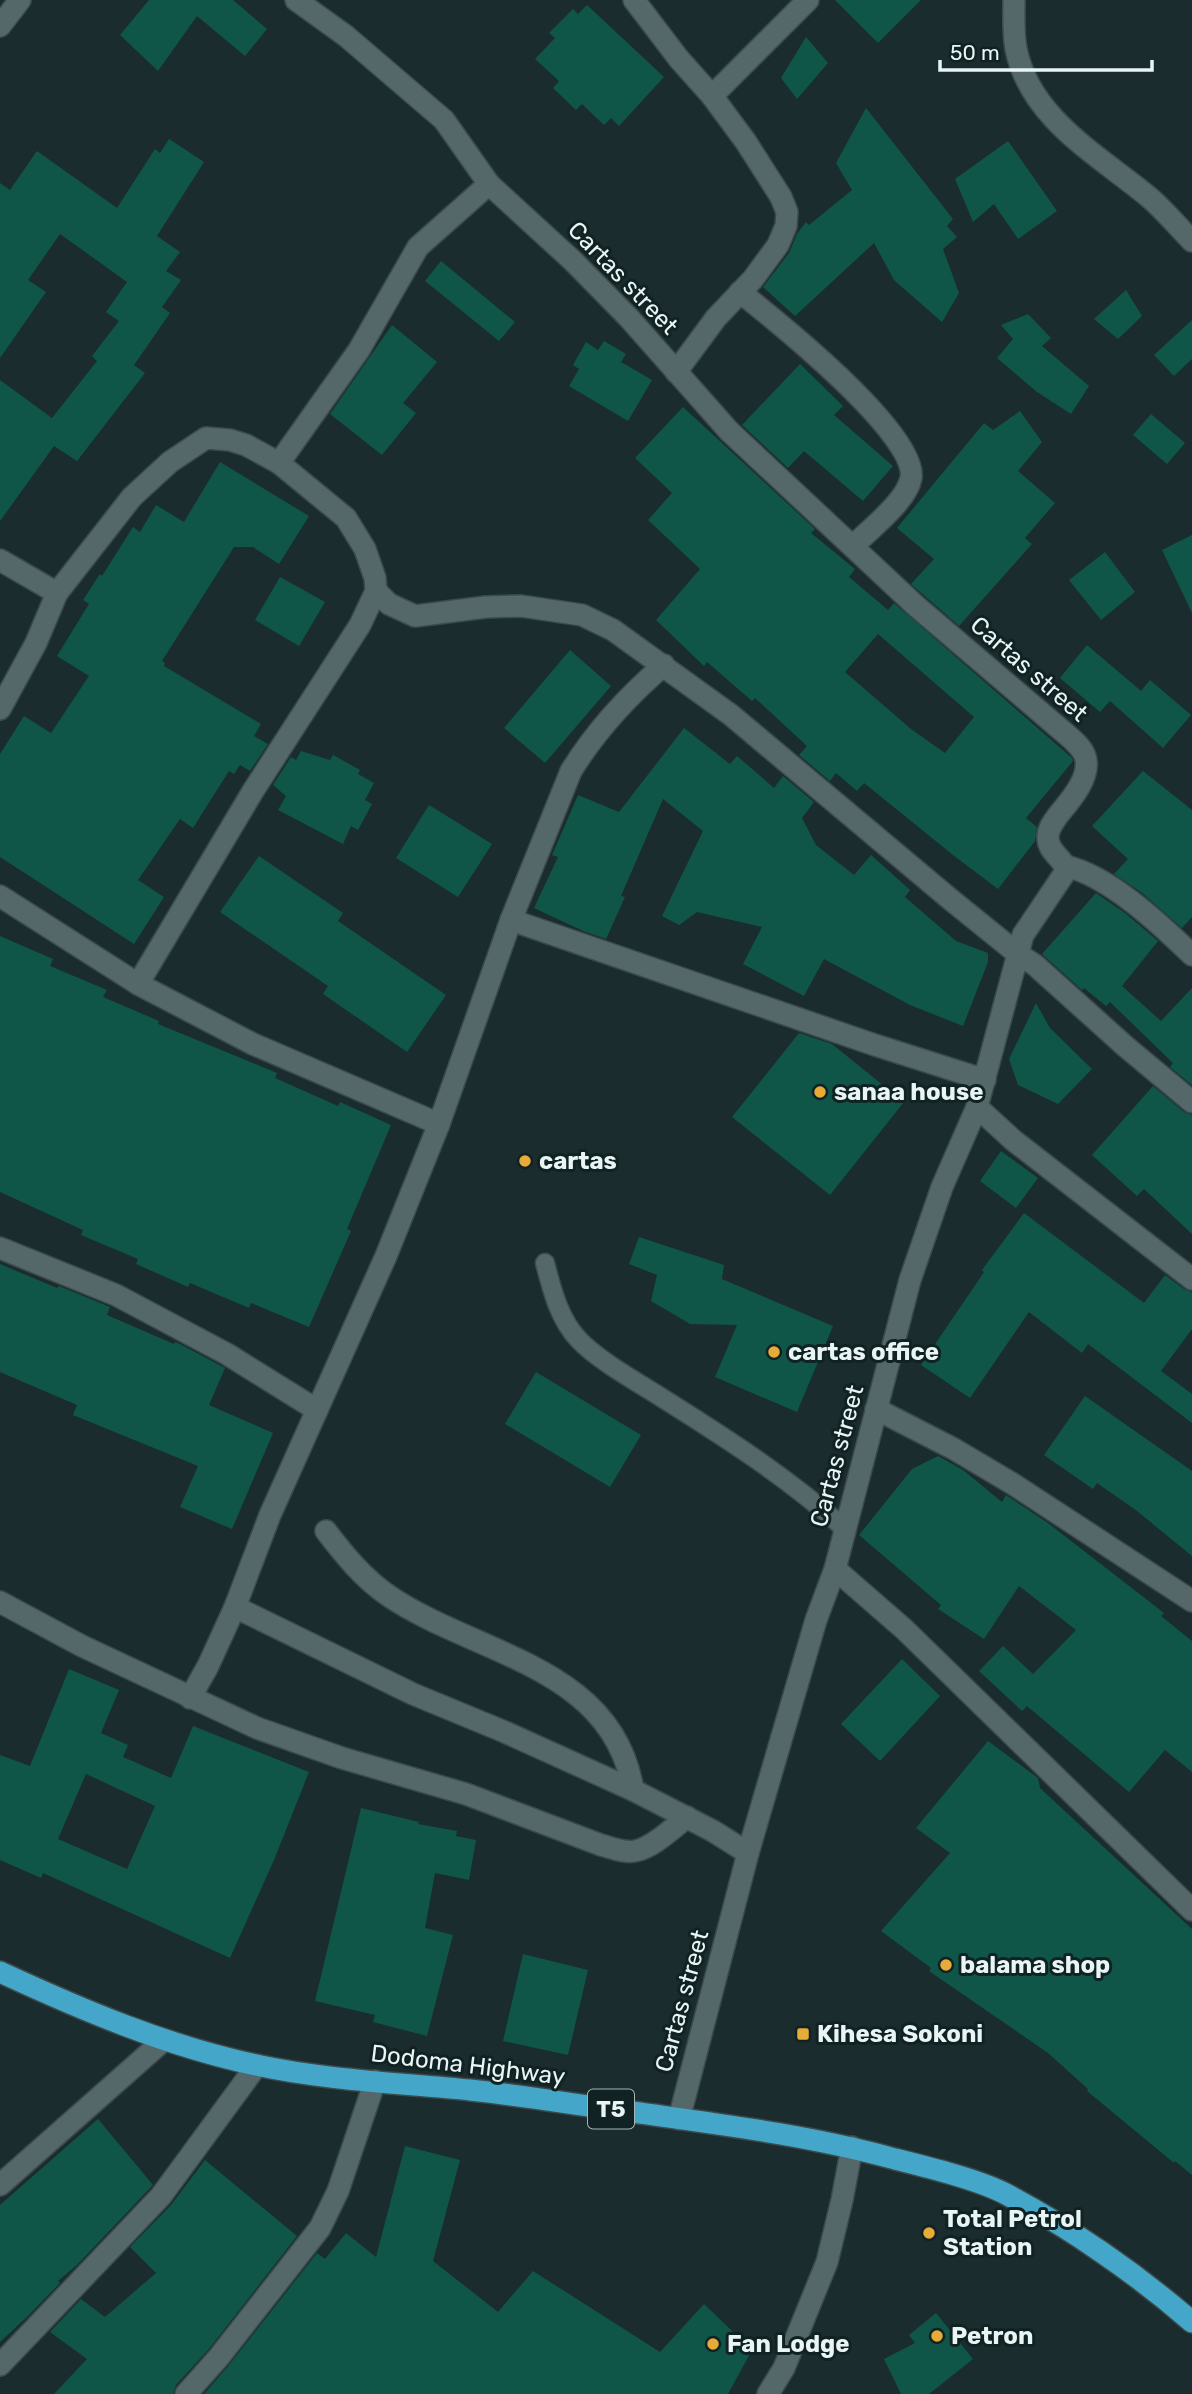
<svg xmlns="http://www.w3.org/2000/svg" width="1192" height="2394" font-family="Rubik,sans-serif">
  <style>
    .building { fill: #0f5649; fill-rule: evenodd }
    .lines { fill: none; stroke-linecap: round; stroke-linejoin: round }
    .lane-casing { stroke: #3b4a4b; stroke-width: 21 }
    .street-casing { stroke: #3b4a4b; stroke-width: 24 }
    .highway-casing { stroke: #3b4a4b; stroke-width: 24 }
    .lane { stroke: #556869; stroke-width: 18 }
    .street { stroke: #556869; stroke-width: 21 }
    .highway { stroke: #44a7ca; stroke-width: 21 }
    .poi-dot { fill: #e7ac37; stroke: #102223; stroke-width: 2.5 }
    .labels { text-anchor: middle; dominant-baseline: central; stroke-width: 6; stroke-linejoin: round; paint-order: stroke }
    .shield { fill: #102223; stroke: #a8b5b6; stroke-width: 2 }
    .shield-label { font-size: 23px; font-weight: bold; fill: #e9f4f5 }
    .street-label { font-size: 24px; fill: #e9f4f5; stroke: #102223 }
    .poi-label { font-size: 24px; font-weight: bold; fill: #e9f4f5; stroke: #102223; text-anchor: start }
  </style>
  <rect width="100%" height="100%" fill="#1a2c2d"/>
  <g class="building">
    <path d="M149 0H233L267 29 245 56 197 16 158 71 120 35Z"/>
    <path d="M835 0H921L878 43Z"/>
    <path d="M587 5 664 77 619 126 611 118 604 125 582 104 576 110 553 88 559 81 535 59 555 38 549 33 573 9 578 14Z"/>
    <path d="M806 37 828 63 797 99 781 78Z"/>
    <path d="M866 108 953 219 947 226 957 237 943 249 959 293 942 322 894 280 874 243 795 316 763 287 789 253 797 234 806 222 809 225 852 190 836 163Z"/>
    <path d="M169 139 204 162 157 236 180 252 166 271 181 280 162 307 170 313 134 365 145 373 77 461 54 446 0 521V380L52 418 97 361 92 356 119 321 106 312 127 282 60 234 28 280 46 292 0 358V183L10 190 37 151 117 208 155 149 160 153Z"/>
    <path d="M1008 141 1057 211 1018 239 994 204 973 222 955 179Z"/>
    <path d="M441 261 515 322 499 341 425 281Z"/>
    <path d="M1126 290 1142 316 1118 339 1094 319Z"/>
    <path d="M1028 314 1051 338 1042 346 1089 386 1071 414 1037 392 997 358 1013 339 1001 325Z"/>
    <path d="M1192 320V359L1174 376 1154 355Z"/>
    <path d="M392 325 437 362 403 403 416 413 382 455 330 414Z"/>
    <path d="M604 341 626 354 621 362 652 380 628 421 569 386 579 369 573 365 586 342 598 350Z"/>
    <path d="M800 364 843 406 834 415 893 466 863 501 804 451 788 468 742 425Z"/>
    <path d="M683 407 815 529 811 533 855 569 849 577 888 610 894 603 1072 758 1073 761 1026 818 1037 827 1035 841 998 889 953 855 864 783 857 791 836 773 830 781 799 755 807 746 755 698 752 701 707 662 704 666 656 620 700 569 648 520 672 493 635 458ZM878 634 974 717 945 753 911 729 845 672Z"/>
    <path d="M1020 411 1042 442 1018 471 1055 503 1025 538 1032 544 959 626 911 584 934 559 897 528 984 423 993 430Z"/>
    <path d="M1151 414 1185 443 1167 464 1133 435Z"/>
    <path d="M220 462 309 516 279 564 253 547H234L162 661 165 663 164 666 261 724 254 736 268 744 250 771 240 765 234 774 229 771 193 828 180 819 138 880 164 897 134 944 0 857V754L24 716 51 733 89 676 57 656 89 604 83 600 100 574 102 576 133 527 140 532 156 505 184 522Z"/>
    <path d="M1192 535V613L1162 550Z"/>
    <path d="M1105 552 1135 592 1101 620 1069 580Z"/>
    <path d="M280 577 325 602 299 646 255 620Z"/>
    <path d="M1087 645 1141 691 1150 680 1191 715 1163 748 1110 701 1100 712 1060 678Z"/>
    <path d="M570 650 611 686 545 763 504 728Z"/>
    <path d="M684 728 730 764 737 756 774 788 783 776 814 802 802 818 816 845 854 875 871 855 910 890 905 897 956 941 988 953V962L963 1026 910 1005 824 959 804 996 743 964 762 927 697 912 679 925 662 916 703 831 663 799 621 896 625 897 606 939 583 931 534 908 558 857 552 855 578 795 619 812Z"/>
    <path d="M301 751 330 760 333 755 360 770 358 774 374 783 365 800 372 804 358 830 351 826 343 844 278 810 286 796 273 785 291 757 296 760Z"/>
    <path d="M1143 771 1192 810V917L1182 928 1141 892 1114 874 1128 859 1092 826Z"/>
    <path d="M429 805 492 844 458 897 396 858Z"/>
    <path d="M259 856 343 913 338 921 446 995 407 1052 323 994 328 986 220 912Z"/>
    <path d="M1096 893 1125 913 1158 941 1122 986 1161 1021 1192 988V1085L1170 1067 1173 1063 1110 1002 1106 1006 1084 988 1082 990 1042 954Z"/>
    <path d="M0 936 53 959 50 966 107 990 103 997 159 1021 158 1024 277 1073 275 1078 338 1106 340 1102 391 1125 347 1229 351 1231 309 1327 251 1303 249 1308 190 1283 188 1287 136 1264 138 1259 81 1235 83 1230 0 1192Z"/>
    <path d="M1036 1003 1050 1028 1092 1069 1058 1104 1018 1085 1009 1059Z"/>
    <path d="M799 1033 832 1044 904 1102 830 1195 732 1117Z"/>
    <path d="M1153 1086 1184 1112 1192 1115V1234L1144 1189 1137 1196 1092 1155Z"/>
    <path d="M1001 1151 1038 1178 1016 1208 980 1181Z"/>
    <path d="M1024 1213 1144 1303 1165 1275 1184 1289 1192 1292V1329L1161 1371 1192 1394V1423L1088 1344 1082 1353 1029 1312 970 1398 921 1365 984 1272 982 1270Z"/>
    <path d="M639 1237 724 1265 722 1279 833 1326 797 1412 715 1377 737 1325 690 1324 651 1301 657 1275 629 1264Z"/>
    <path d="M0 1264 57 1288 59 1286 110 1307 107 1315 174 1344 175 1342 180 1344 225 1368 209 1405 273 1433 232 1529 180 1507 198 1466 73 1415 77 1405 0 1372Z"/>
    <path d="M536 1372 641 1435 610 1487 505 1424Z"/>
    <path d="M1085 1396 1192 1471V1556L1137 1511 1097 1483 1093 1489 1044 1455Z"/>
    <path d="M938 1456 963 1470 1002 1502 1006 1495 1048 1523 1164 1613 1161 1616 1192 1641V1772L1165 1750 1129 1792 1027 1706 1022 1711 979 1671 1003 1646 1033 1674 1076 1630 1019 1586 984 1639 938 1609 941 1605 859 1535 912 1469Z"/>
    <path d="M902 1659 940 1696 880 1761 841 1724Z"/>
    <path d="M69 1669 119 1690 101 1733 128 1745 123 1757 171 1778 193 1726 309 1772 274 1860 230 1958 43 1873 41 1878 0 1860V1755L30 1766ZM86 1774 155 1806 127 1869 58 1839Z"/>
    <path d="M988 1741 1038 1778 1040 1788 1192 1929V2175L1175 2161 1174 2163 1087 2091 1088 2089 1048 2053 929 1971 931 1968 881 1931 950 1853 916 1828Z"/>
    <path d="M361 1808 419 1822 418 1824 457 1831 456 1836 476 1840 469 1880 435 1873 425 1928 453 1935 427 2036 373 2022 375 2015 315 2001Z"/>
    <path d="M523 1954 588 1970 568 2055 503 2041Z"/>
    <path d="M98 2119 153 2185 77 2265 58 2281 60 2283 28 2316 0 2342V2205Z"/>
    <path d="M405 2146 460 2160 433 2261 498 2312 533 2271 660 2352 704 2304 752 2350 728 2394H204L229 2365 317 2253 325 2259 346 2233 376 2257Z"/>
    <path d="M205 2160 297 2236 209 2349 176 2385 173 2394H54L87 2359 50 2332 81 2299 105 2317 156 2273 130 2247 171 2205Z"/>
    <path d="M936 2313 973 2359 929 2394H901L884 2359 915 2343 909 2335Z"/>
  </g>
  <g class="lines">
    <defs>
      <path id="lane" d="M545 1263C552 1290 559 1319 579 1340 600 1362 641 1384 667 1401 729 1440 791 1480 845 1529"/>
      <g id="street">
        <path d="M296 0 346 36 444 120 489 184 573 261 629 318 729 431 916 606 1059 728C1068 736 1081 745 1085 756 1092 776 1070 801 1059 814 1054 821 1047 829 1048 839 1049 851 1059 856 1065 866L1064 874 1023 935 977 1107 942 1187 910 1280 835 1569 816 1620 748 1853 679 2119"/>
        <path d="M634 0 679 59 712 96 746 142 781 197 787 212 786 226 778 245 753 279 716 318 676 372"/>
        <path d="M1014 0C1014 16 1013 33 1016 49 1030 119 1100 156 1150 198 1165 211 1178 227 1192 241"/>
        <path d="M0 26 20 0"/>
        <path d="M712 96 808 0"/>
        <path d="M740 292C774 319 919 435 911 478 907 501 869 530 853 546"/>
        <path d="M279 463 359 350 418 247 489 184"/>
        <path d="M0 560 57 593"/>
        <path d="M376 591 389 604 415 616 486 607 521 606 582 615 613 630 731 715 950 899 1018 954 1035 965 1125 1046 1192 1102"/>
        <path d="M0 709 36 643 57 593 132 497 170 462 206 438 230 440 246 445 279 463 346 518 365 549 375 578 376 591 360 625 253 791 138 984"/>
        <path d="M1065 866C1108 875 1160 924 1192 955"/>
        <path d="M0 896 138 984 253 1044 439 1124"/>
        <path d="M511 920 875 1045 985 1080"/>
        <path d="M977 1107 1013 1140 1192 1279"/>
        <path d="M0 1248 116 1295 227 1354 317 1410"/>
        <path d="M876 1409 954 1449 1013 1484 1192 1601"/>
        <path d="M326 1531C345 1556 364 1579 389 1596 476 1655 613 1666 633 1790"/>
        <path d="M835 1569 904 1629 1192 1910"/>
        <path d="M0 1602 82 1646 257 1728 342 1758 466 1794 601 1845C612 1848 624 1853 635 1851 652 1848 673 1828 687 1817"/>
        <path d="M235 1607 413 1694 505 1732 633 1790 713 1831 748 1853"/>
        <path d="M190 1698 208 1666 235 1607 270 1515 386 1256 439 1124 511 920 571 771C595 732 629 695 664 665"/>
        <path d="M0 2185 164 2040"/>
        <path d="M0 2365 161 2196 257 2065"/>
        <path d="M186 2394 219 2357 320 2228 338 2191 375 2081"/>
        <path d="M768 2394 784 2368 827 2262 842 2200 852 2147"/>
      </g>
      <path id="highway" d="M0 1972C82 2010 167 2046 256 2065 325 2080 399 2083 470 2090 527 2096 583 2106 640 2113 725 2125 812 2136 895 2159 927 2167 976 2179 1004 2193 1069 2227 1137 2274 1192 2322"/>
    </defs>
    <use href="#lane" class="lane-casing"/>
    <use href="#street" class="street-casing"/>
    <use href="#highway" class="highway-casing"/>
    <use href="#lane" class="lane"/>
    <use href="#street" class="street"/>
    <use href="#highway" class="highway"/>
  </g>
  <g class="poi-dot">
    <circle cx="820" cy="1092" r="7"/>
    <circle cx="525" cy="1161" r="7"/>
    <circle cx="774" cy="1352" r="7"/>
    <circle cx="946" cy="1965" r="7"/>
    <rect x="796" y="2027" width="14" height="14" rx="3.5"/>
    <circle cx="929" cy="2233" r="7"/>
    <circle cx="937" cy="2336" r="7"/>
    <circle cx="713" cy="2344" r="7"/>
  </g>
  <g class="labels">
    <rect class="shield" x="588" y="2089.5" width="46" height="39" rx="5"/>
    <g class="shield-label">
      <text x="611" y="2109">T5</text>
    </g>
    <g class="street-label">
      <text transform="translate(623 278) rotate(46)">Cartas street</text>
      <text transform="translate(1029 669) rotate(41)">Cartas street</text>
      <text transform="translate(837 1456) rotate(-75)">Cartas street</text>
      <text transform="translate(682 2001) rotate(-75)">Cartas street</text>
      <text transform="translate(468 2065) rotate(7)">Dodoma Highway</text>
    </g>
    <g class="poi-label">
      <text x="834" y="1092">sanaa house</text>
      <text x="539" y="1161">cartas</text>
      <text x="788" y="1352">cartas office</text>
      <text x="960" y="1965">balama shop</text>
      <text x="817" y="2034">Kihesa Sokoni</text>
      <text x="943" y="2219">Total Petrol<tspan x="943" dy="28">Station</tspan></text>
      <text x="951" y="2336">Petron</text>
      <text x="727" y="2344">Fan Lodge</text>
    </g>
  </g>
  <path d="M940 60v10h212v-10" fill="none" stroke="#e9f4f5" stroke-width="3.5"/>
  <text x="950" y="60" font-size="21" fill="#e9f4f5" stroke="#102223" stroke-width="5" paint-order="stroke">50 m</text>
</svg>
